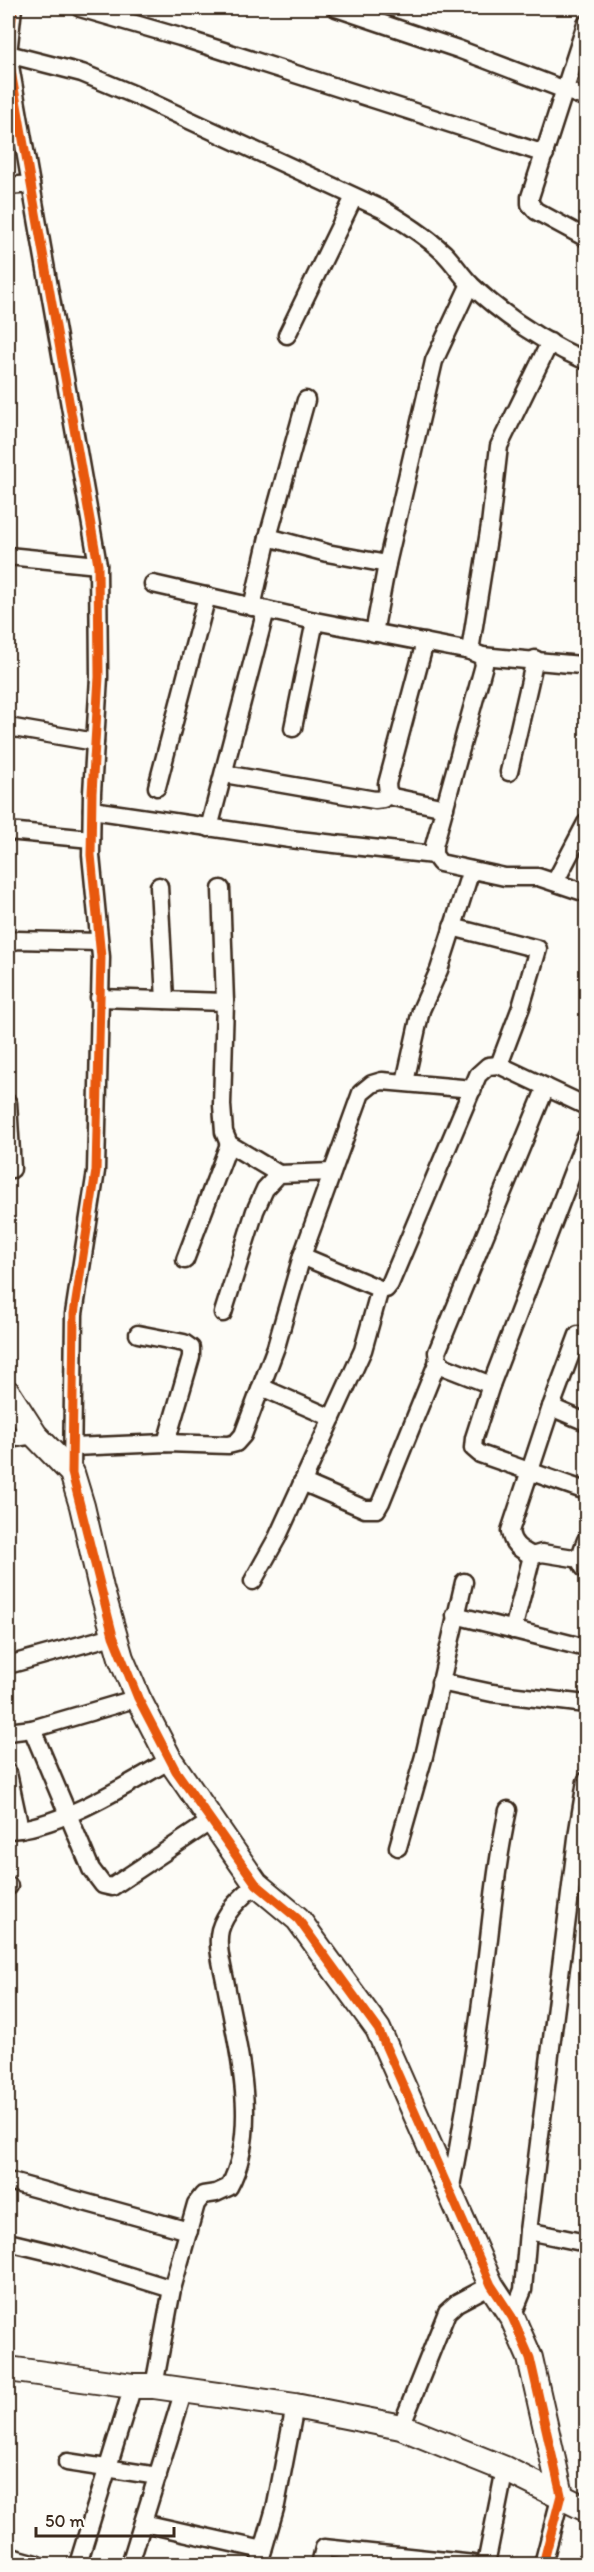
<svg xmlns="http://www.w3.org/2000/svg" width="594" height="2572" font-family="Itim,sans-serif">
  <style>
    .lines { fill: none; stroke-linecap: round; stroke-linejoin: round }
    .street-casing { stroke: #3b2a1e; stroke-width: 21 }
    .secondary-casing { stroke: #3b2a1e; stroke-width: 28 }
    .street { stroke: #fdfcf7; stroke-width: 16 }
    .secondary { stroke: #fdfcf7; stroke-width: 24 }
    .cycleway-casing { stroke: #fdfcf7; stroke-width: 13 }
    .cycleway { stroke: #e8590c; stroke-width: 9 }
  </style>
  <rect width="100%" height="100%" fill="#fdfcf7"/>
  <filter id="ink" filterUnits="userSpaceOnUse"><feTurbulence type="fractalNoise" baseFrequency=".0167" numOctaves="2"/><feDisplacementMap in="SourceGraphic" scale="12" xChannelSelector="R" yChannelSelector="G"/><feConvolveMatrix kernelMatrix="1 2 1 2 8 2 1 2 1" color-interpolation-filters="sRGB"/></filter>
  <g filter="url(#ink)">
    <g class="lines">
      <defs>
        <g id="street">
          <path d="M13 8 8 54 98 565 99 677 92 793 91 855 101 957 96 1171 74 1314 72 1473"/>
          <path d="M80 8 180 37 545 154"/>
          <path d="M336 8 458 49 586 98"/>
          <path d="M586 24 530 197V204L536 211 586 238"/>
          <path d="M8 54 82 73 135 95 384 210C405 223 426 236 444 253 454 263 461 275 471 285 504 316 545 343 586 361"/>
          <path d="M8 186 31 184"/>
          <path d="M287 335 354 197"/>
          <path d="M268 537 327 553 387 564"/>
          <path d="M8 556 98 565"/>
          <path d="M153 584 315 621 470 651 482 656 484 665 434 846V855L440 863 505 877H538L586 893"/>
          <path d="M252 607 268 537 306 400"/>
          <path d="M374 633 387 564 434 361 470 284"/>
          <path d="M425 642 387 784 388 792 393 797 445 808"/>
          <path d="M470 651 490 525 499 446 550 342"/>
          <path d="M482 656 581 665 586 663"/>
          <path d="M8 727 95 742"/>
          <path d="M293 728 315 621"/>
          <path d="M509 772 535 659"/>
          <path d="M224 774 375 800 383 799 388 792"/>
          <path d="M157 787 207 596"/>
          <path d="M92 810 290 839 434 855"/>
          <path d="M209 828 266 610"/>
          <path d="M8 831 91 839"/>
          <path d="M555 882 586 823"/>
          <path d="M159 886 165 1000"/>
          <path d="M221 889 225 1002 222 1105 224 1132 229 1144 279 1174"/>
          <path d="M452 927 538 949 521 1007 499 1065"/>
          <path d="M8 943 17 940 99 942"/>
          <path d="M99 998 225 1002"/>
          <path d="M405 1082 421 1010 439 970 471 870"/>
          <path d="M8 1103 12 1169"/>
          <path d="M586 1137 491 1385 474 1438 473 1448 480 1454 586 1491"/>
          <path d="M302 1256 380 1289H386L390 1284 478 1075 488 1066 499 1065 586 1106"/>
          <path d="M185 1260 229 1144"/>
          <path d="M223 1313 255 1211 265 1189 279 1174 332 1172"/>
          <path d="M138 1334 184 1343 191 1348V1357L166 1443"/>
          <path d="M491 1385 445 1367 438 1361 437 1352 546 1087"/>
          <path d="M261 1387 332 1418"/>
          <path d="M551 1407 586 1422"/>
          <path d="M8 1439 35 1435"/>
          <path d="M73 1447 166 1443 228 1445 236 1443 243 1435 276 1347 302 1256 361 1093 372 1084 382 1081 473 1089"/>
          <path d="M302 1482 365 1509H377L381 1502 438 1361"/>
          <path d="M586 1540C582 1551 576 1561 586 1570"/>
          <path d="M532 1556C520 1549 512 1545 510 1531L551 1407 578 1335"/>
          <path d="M253 1581 277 1538 363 1350 380 1289"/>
          <path d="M455 1615 586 1648"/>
          <path d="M513 1630 532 1556 542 1553 580 1559"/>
          <path d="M8 1665 113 1636"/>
          <path d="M440 1682 492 1693 586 1704"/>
          <path d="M32 1729 91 1869 103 1885 112 1887 211 1821"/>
          <path d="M8 1732 32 1729 138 1698"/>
          <path d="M8 1773 20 1829"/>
          <path d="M8 1830C58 1829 126 1785 170 1760"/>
          <path d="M398 1847 424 1756 464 1582"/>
          <path d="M8 1886H9"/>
          <path d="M8 2181 189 2231"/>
          <path d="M450 2192C463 2124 474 2056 483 1988 491 1928 495 1868 508 1810"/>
          <path d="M528 2231 586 2243"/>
          <path d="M8 2242 58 2254 172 2289"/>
          <path d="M512 2317 523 2290 528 2231 578 1830 586 1781"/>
          <path d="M154 2386 172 2289 196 2204 203 2195 216 2193 229 2187C261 2129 237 2046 226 1985 223 1969 216 1946 220 1930 226 1910 241 1898 256 1884"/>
          <path d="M401 2427 447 2312 457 2303 491 2285"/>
          <path d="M67 2462 158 2476"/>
          <path d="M143 2523 263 2550"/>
          <path d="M8 2556 37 2564"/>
          <path d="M78 2564 133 2386"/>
          <path d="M130 2564 184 2390"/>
          <path d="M259 2564 276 2505 295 2406"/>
          <path d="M320 2564 324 2548 474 2564"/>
          <path d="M486 2564 505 2469"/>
          <path d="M543 2564 561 2495"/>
        </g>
        <g id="secondary">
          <path d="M8 1393 35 1435 72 1473 82 1506 101 1588 121 1658 138 1698 170 1760 256 1884 298 1919 378 2029 491 2285 512 2317 530 2358 561 2495"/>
          <path d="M8 2369 133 2386H154L295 2406 401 2427 505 2469 586 2509"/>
        </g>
      </defs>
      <use href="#street" class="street-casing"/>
      <use href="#secondary" class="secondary-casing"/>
      <use href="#street" class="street"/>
      <use href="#secondary" class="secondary"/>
      <defs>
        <path id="cycleway" d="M13 8 8 54 98 565 99 677 92 793 91 855 101 957 96 1171 74 1314 72 1473 113 1636 138 1698 176 1771 256 1884 298 1919 378 2029 491 2285 512 2317 530 2358 561 2495 543 2564"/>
      </defs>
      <use href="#cycleway" class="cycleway-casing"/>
      <use href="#cycleway" class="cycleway"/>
    </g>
  </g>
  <rect width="594" height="2572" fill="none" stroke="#fdfcf7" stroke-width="30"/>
  <rect x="15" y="15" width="564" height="2542" fill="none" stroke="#3b2a1e" stroke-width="2" filter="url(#ink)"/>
  <path d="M36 2527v9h138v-9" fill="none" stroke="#3b2a1e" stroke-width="3"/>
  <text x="45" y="2527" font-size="18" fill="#3b2a1e" stroke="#fdfcf7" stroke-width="4.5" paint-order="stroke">50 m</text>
</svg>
